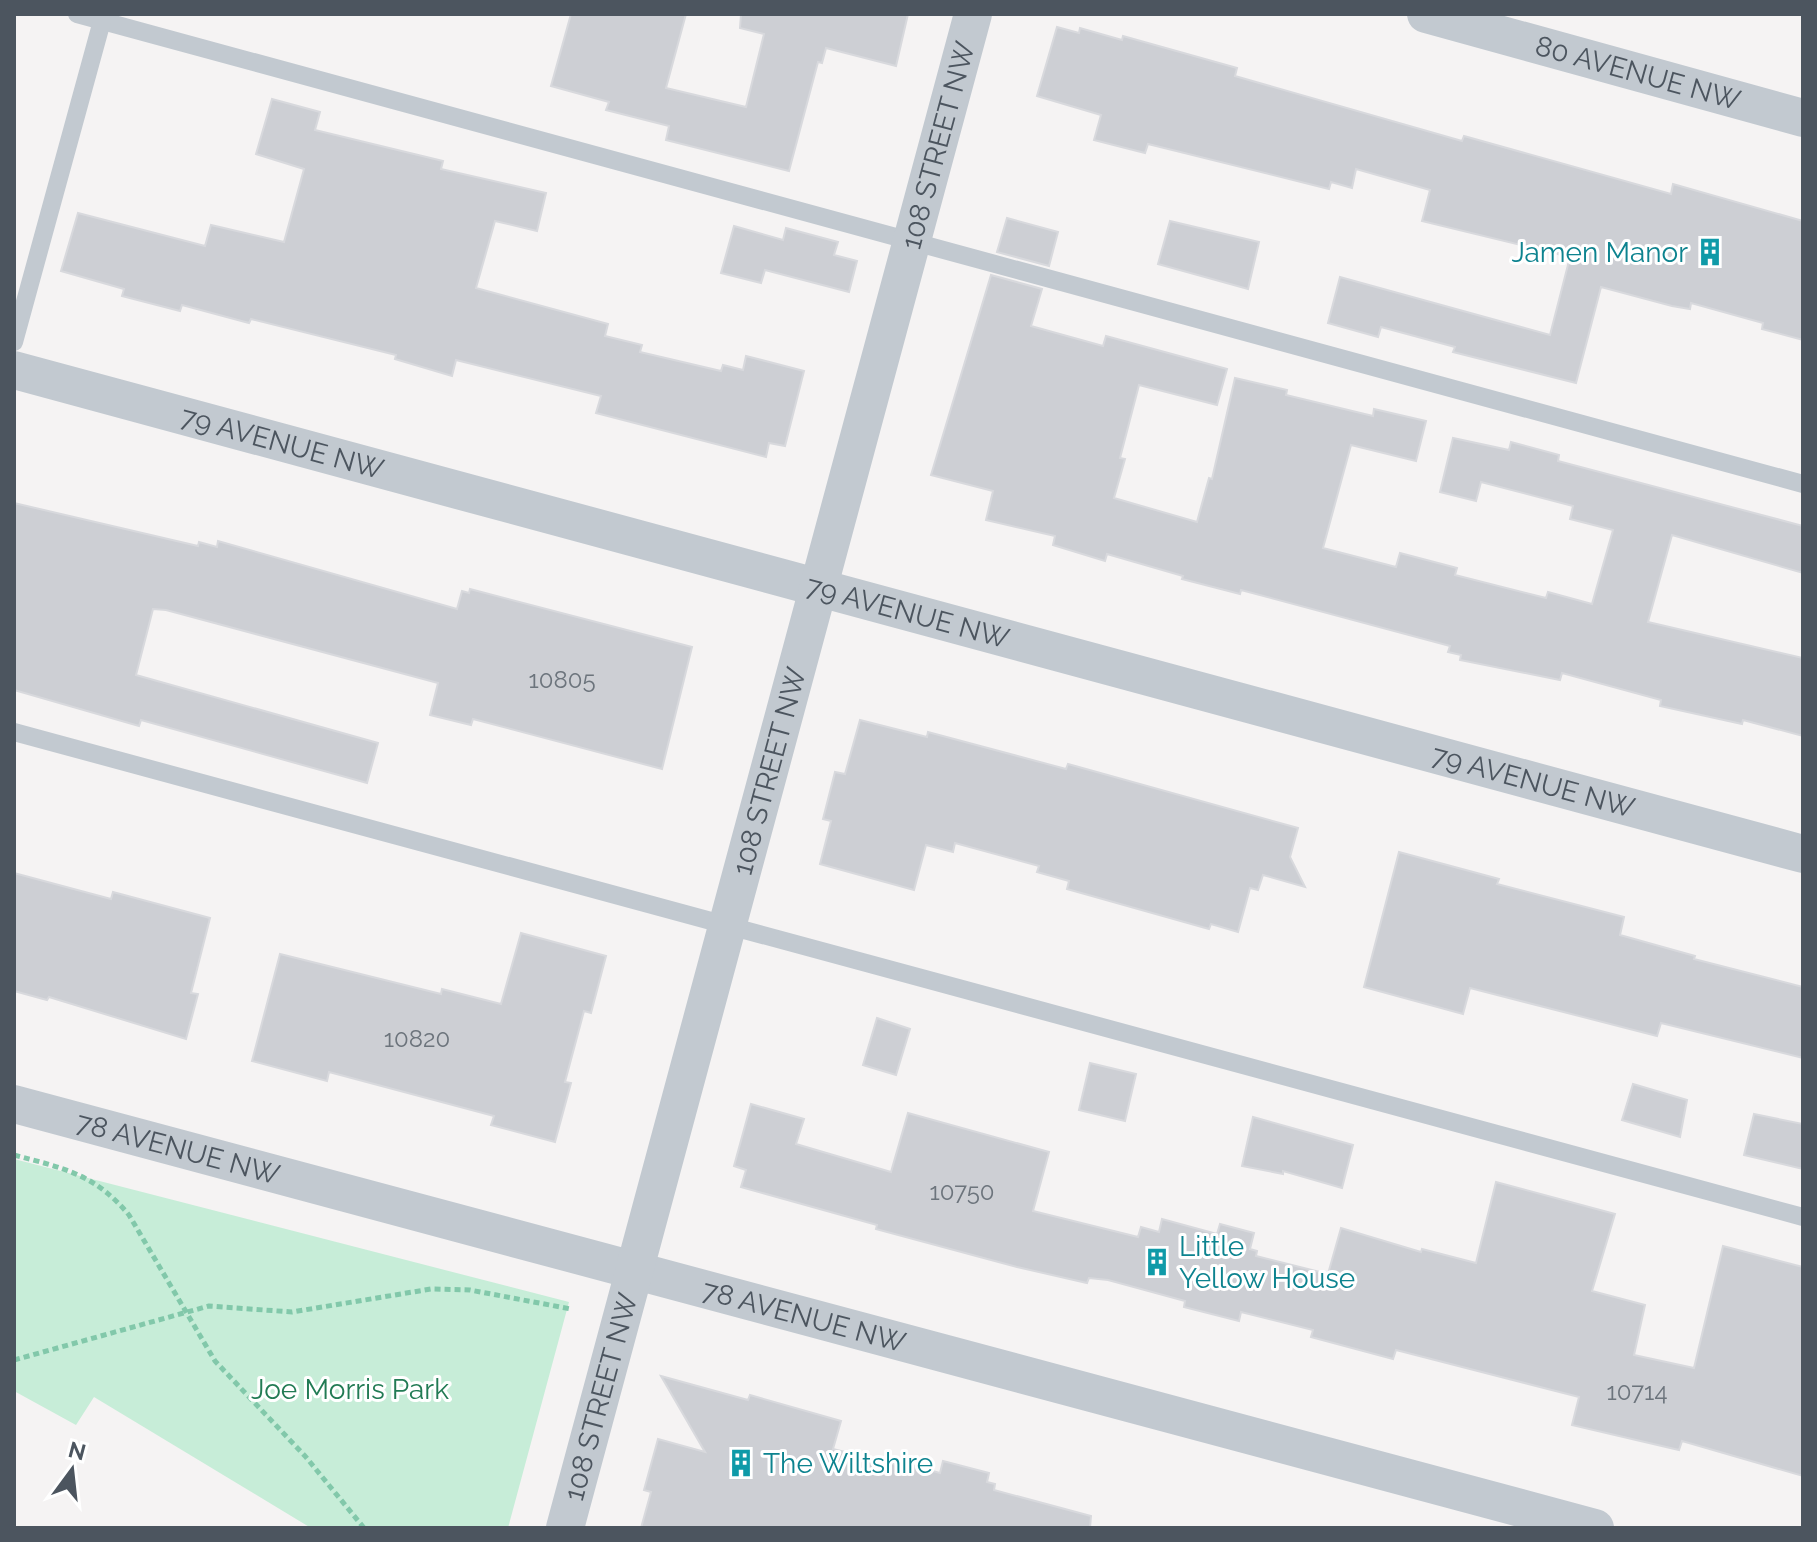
<svg xmlns="http://www.w3.org/2000/svg" width="1817" height="1542" font-family="Raleway,sans-serif">
  <style>
    .green { fill: #c7edd8 }
    .building { fill: #cdcfd4; stroke: #d8d9dd; stroke-width: 2 }
    .lines { fill: none; stroke-linecap: round; stroke-linejoin: round }
    .path { stroke: #82c8aa; stroke-width: 5; stroke-dasharray: 6 4; stroke-linecap: butt }
    .lane { stroke: #c2c9d0; stroke-width: 18 }
    .street { stroke: #c2c9d0; stroke-width: 38 }
    .labels { text-anchor: middle; dominant-baseline: central; stroke-width: 6; stroke-linejoin: round; paint-order: stroke }
    .number-label { font-size: 24px; fill: #6c747c }
    .street-label { font-size: 28px; fill: #4c555f; stroke: #fff }
    .culture-label { font-size: 28px; fill: #0d838f; stroke: #fff; text-anchor: start }
    .park-label { font-size: 28px; fill: #227b54; stroke: #fff }
  </style>
  <rect width="100%" height="100%" fill="#f5f3f3"/>
  <path class="green" d="M14 1159 569 1302 508 1528H311L94 1397 76 1425 14 1391Z"/>
  <g class="building">
    <path d="M571 14H686L666 88 746 107 764 34 740 28 741 14H908L896 66 826 48 822 63 818 62 789 171 666 140 669 126 606 110 609 102 551 86Z"/>
    <path d="M1057 27 1079 33 1080 28 1122 40 1123 36 1237 68 1235 76 1462 141 1464 136 1671 194 1673 184 1803 221V340L1762 329 1763 323 1691 303 1690 309 1672 306 1601 287 1576 383 1453 352 1455 347 1381 327 1378 337 1328 323 1340 277 1550 335 1570 257 1422 221 1430 190 1356 169 1352 188 1331 182 1329 189 1148 144 1145 153 1094 140 1101 115 1037 96Z"/>
    <path d="M272 99 320 112 315 130 443 161 441 169 546 193 537 231 495 221 476 288 608 324 605 336 642 345 640 352 721 371 723 365 743 370 746 356 804 371 785 446 769 443 766 457 596 413 601 396 456 360 452 376 395 359 396 355 251 319 249 323 182 305 180 311 122 296 124 289 61 271 78 213 205 246 211 225 284 242 304 169 256 154Z"/>
    <path d="M1007 218 1058 232 1049 266 997 252Z"/>
    <path d="M1170 221 1259 242 1248 289 1158 264Z"/>
    <path d="M734 226 783 240 786 228 838 242 834 255 857 261 849 292 765 270 761 283 721 273Z"/>
    <path d="M991 275 1042 289 1031 326 1103 346 1106 336 1227 369 1217 405 1139 385 1120 458 1125 459 1114 498 1197 522 1209 478 1212 479 1235 378 1287 390 1286 395 1373 416 1374 409 1426 421 1416 461 1351 445 1323 548 1396 567 1400 553 1457 568 1455 575 1546 598 1548 592 1592 604 1613 530 1570 519 1573 506 1481 482 1476 501 1440 492 1453 438 1509 450 1511 442 1559 455 1558 461 1803 526V573L1672 535 1648 622 1803 658V736L1743 720 1742 724 1660 706 1661 700 1562 673 1560 680 1460 660 1461 655 1448 652 1450 646 1241 590 1240 594 1182 579 1183 576 1107 554 1105 561 1053 545 1055 536 986 520 993 491 931 475Z"/>
    <path d="M14 503 198 546 199 542 217 547 218 541 457 609 462 591 469 593 470 589 692 647 662 769 473 719 471 725 430 715 438 683 166 610 153 609 136 675 378 743 367 783 141 720 139 726 14 690Z"/>
    <path d="M860 720 927 737 928 732 1066 769 1068 764 1298 828 1290 857 1305 887 1263 875 1258 890 1250 888 1238 932 1211 924 1209 929 1067 889 1069 881 1037 872 1039 866 955 843 953 852 926 845 914 890 820 864 831 821 823 819 835 772 845 774Z"/>
    <path d="M1399 852 1499 879 1497 884 1624 917 1620 935 1695 956 1694 959 1803 987V1058L1661 1023 1657 1036 1470 988 1463 1014 1364 987Z"/>
    <path d="M14 873 111 899 113 892 210 918 191 993 198 994 186 1039 49 997 47 1000 14 991Z"/>
    <path d="M521 933 606 956 591 1013 584 1011 565 1082 571 1083 555 1142 491 1125 494 1116 329 1072 327 1081 252 1061 280 954 441 994 442 989 501 1004Z"/>
    <path d="M877 1018 910 1029 896 1075 863 1065Z"/>
    <path d="M1090 1063 1136 1074 1125 1121 1079 1110Z"/>
    <path d="M1633 1084 1687 1100 1680 1137 1622 1120Z"/>
    <path d="M751 1104 804 1119 796 1144 891 1172 908 1113 1049 1152 1033 1211 1138 1237 1141 1227 1159 1232 1162 1219 1217 1234 1220 1224 1254 1233 1250 1249 1257 1251 1256 1256 1328 1274 1341 1228 1421 1252 1422 1249 1476 1263 1496 1182 1615 1214 1592 1291 1645 1305 1634 1355 1694 1368 1723 1246 1803 1267V1476L1682 1441 1679 1450 1572 1425 1579 1397 1396 1350 1393 1359 1311 1337 1313 1330 1241 1312 1239 1321 1184 1307 1185 1301 1108 1280 1089 1278 1087 1283 1017 1267 876 1229 877 1225 741 1187 746 1170 734 1166Z"/>
    <path d="M1754 1114 1803 1124V1169L1744 1155Z"/>
    <path d="M1253 1117 1353 1145 1342 1188 1283 1171V1174L1242 1166Z"/>
    <path d="M661 1376 748 1400 750 1395 841 1421 833 1449 913 1469 914 1466 940 1473 943 1461 989 1473 987 1482 995 1484 994 1490 1091 1516 1090 1528H641L651 1492 644 1490 658 1439 705 1452Z"/>
  </g>
  <g class="lines">
    <g class="path">
      <path d="M14 1155C63 1168 95 1174 129 1215L215 1361 305 1456 364 1528"/>
      <path d="M14 1360 209 1306 292 1312 431 1289 470 1290 571 1309"/>
    </g>
    <g class="lane">
      <path d="M77 14 1803 484"/>
      <path d="M14 342 102 21"/>
      <path d="M14 732 1803 1217"/>
    </g>
    <g class="street">
      <path id="s1" d="M1426 14 1803 118"/>
      <path id="s2" d="M14 370 1803 854"/>
      <path id="s3" d="M14 1104 1595 1528"/>
      <path id="s4" d="M565 1528 973 14"/>
    </g>
  </g>
  <defs>
    <symbol id="building-bare" viewBox="-9 -9 18 18"><path d="M-4-6H4V6H1V3H-1V6H-4ZM-2.5-4.3h1.7v1.8h-1.7ZM.8-4.3h1.7v1.8H.8ZM-2.5-1h1.7V.8h-1.7ZM.8-1h1.7V.8H.8Z" fill="#0f9aa8" stroke="#fff" stroke-width="2.5" paint-order="stroke"/></symbol>
  </defs>
  <g fill-rule="evenodd">
    <use href="#building-bare" x="1690" y="232" width="40" height="40"/>
    <use href="#building-bare" x="1137" y="1242" width="40" height="40"/>
    <use href="#building-bare" x="721" y="1443" width="40" height="40"/>
  </g>
  <g class="labels">
    <g class="number-label">
      <text x="562" y="679">10805</text>
      <text x="417" y="1038">10820</text>
      <text x="962" y="1191">10750</text>
      <text x="1637" y="1391">10714</text>
    </g>
    <g class="street-label">
      <text stroke="none"><textPath href="#s1" startOffset="220">80 AVENUE NW</textPath></text>
      <text stroke="none"><textPath href="#s4" startOffset="1432">108 STREET NW</textPath></text>
      <text stroke="none"><textPath href="#s2" startOffset="278">79 AVENUE NW</textPath></text>
      <text stroke="none"><textPath href="#s2" startOffset="926">79 AVENUE NW</textPath></text>
      <text stroke="none"><textPath href="#s4" startOffset="784">108 STREET NW</textPath></text>
      <text stroke="none"><textPath href="#s2" startOffset="1574">79 AVENUE NW</textPath></text>
      <text stroke="none"><textPath href="#s3" startOffset="170">78 AVENUE NW</textPath></text>
      <text stroke="none"><textPath href="#s3" startOffset="818">78 AVENUE NW</textPath></text>
      <text stroke="none"><textPath href="#s4" startOffset="136">108 STREET NW</textPath></text>
    </g>
    <g class="culture-label">
      <text x="1688" y="252" text-anchor="end">Jamen Manor</text>
      <text x="1179" y="1246">Little<tspan x="1179" dy="32">Yellow House</tspan></text>
      <text x="763" y="1463">The Wiltshire</text>
    </g>
    <g class="park-label">
      <text x="350" y="1389">Joe Morris Park</text>
    </g>
  </g>
  <rect width="1817" height="1542" fill="none" stroke="#4c555f" stroke-width="32"/>
  <g transform="translate(72 1470) rotate(15)" stroke="#ffffff" stroke-width="6" paint-order="stroke">
  <path d="M0-6L14 30L0 20L-14 30Z" fill="#4c555f"/>
  <text y="-12" font-size="22" font-weight="bold" text-anchor="middle" fill="#4c555f">N</text>
  </g>
</svg>
